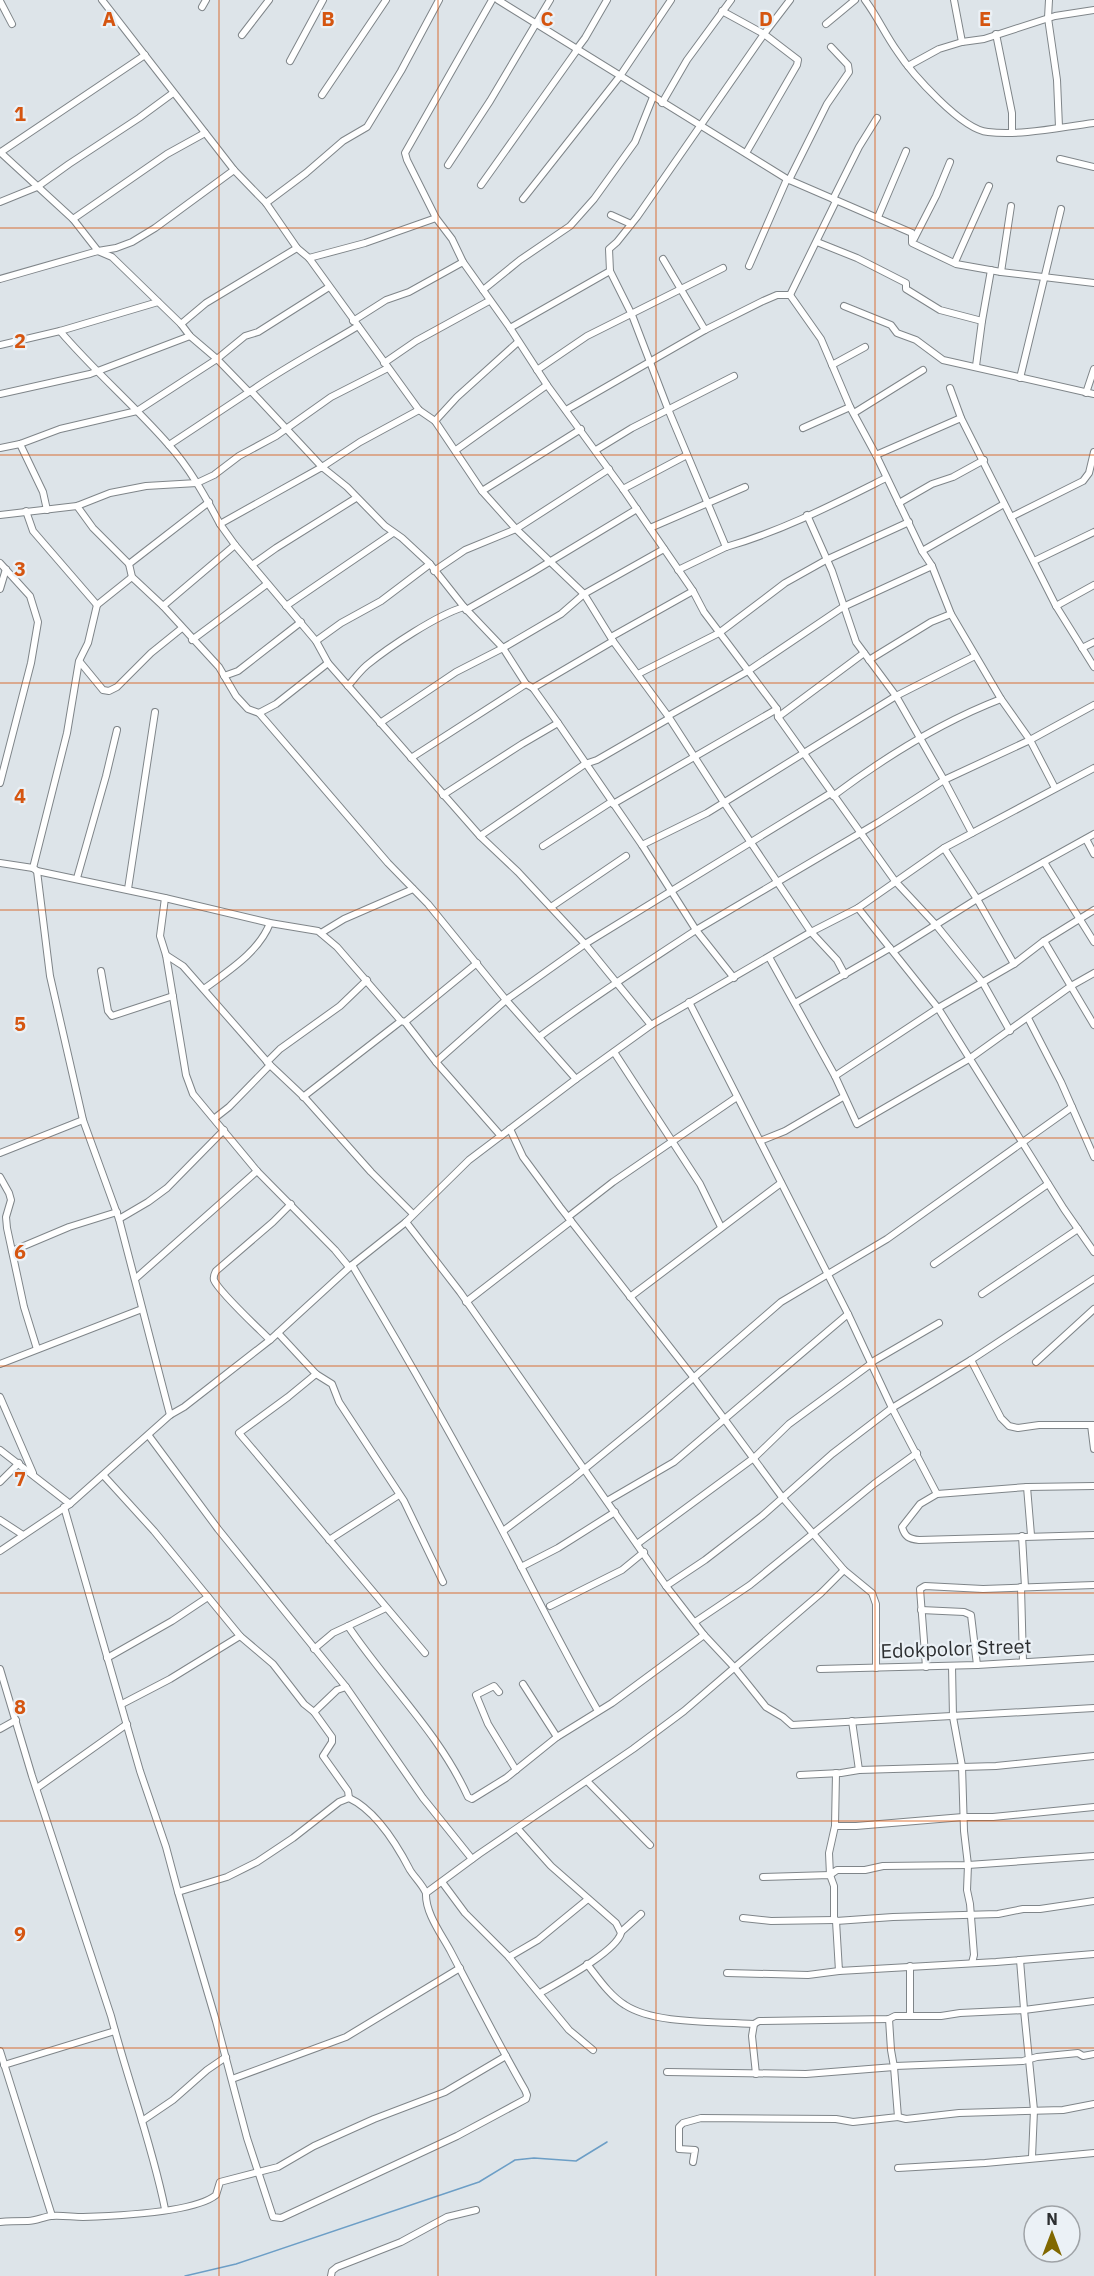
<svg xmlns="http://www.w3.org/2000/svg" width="1094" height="2276" font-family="'IBM Plex Sans',sans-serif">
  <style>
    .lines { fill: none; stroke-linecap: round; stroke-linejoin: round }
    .stream { stroke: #6c9ec6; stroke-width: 1.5 }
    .minor-casing { stroke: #7f8589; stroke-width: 8 }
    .minor { stroke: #fff; stroke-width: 6 }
    .grid { fill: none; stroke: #d55510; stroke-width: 1.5; stroke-opacity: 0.55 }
    .labels { text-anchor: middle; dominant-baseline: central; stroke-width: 4.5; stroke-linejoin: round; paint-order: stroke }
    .street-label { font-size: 20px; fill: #2d2f31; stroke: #ebf1f6 }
    .grid-label { font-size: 20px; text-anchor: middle; font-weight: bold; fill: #d55510; stroke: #ebf1f6; stroke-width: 4.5; stroke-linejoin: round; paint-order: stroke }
  </style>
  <rect width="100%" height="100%" fill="#dde4e9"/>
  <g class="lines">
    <path class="stream" d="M185 2276 236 2264 479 2182 515 2160 534 2158 576 2161 607 2142"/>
    <defs>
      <g id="minor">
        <path d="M102 0 234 170 266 203 297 248 309 258 419 410 435 421 482 491 516 529 584 594 613 641 668 716 723 801 811 932 837 960 845 975"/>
        <path d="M492 0 405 153 407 160 436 218 452 239 463 262 510 328 547 385 623 489 693 591 704 612 777 709 778 717 895 881 936 925 983 983 1010 1031"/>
        <path d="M498 0 787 179 912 233V243L956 264 1001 272 1094 283"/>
        <path d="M865 0C877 16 885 34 897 51 912 74 962 130 988 132 1021 136 1061 127 1094 123"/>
        <path d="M954 0 962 42"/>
        <path d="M1049 0 1048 18 1057 80 1059 127"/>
        <path d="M0 1 12 24"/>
        <path d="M202 7 206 0"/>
        <path d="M722 11 764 34 798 60 797 65 746 153"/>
        <path d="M826 24 855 0"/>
        <path d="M996 34 1012 113V132"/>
        <path d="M242 35 269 0"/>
        <path d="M576 50 585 38 607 0"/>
        <path d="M290 61 323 0"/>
        <path d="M908 66 939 49 962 42 984 39 1055 16 1094 10"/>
        <path d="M322 95 386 0"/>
        <path d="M662 103 687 60 731 0"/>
        <path d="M0 152 73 219 98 251 112 257 181 324 190 336 217 359 249 392 251 391 322 467 360 442 419 410"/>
        <path d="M1 152 145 55"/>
        <path d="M1060 159 1094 167"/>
        <path d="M448 165 490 101 550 0"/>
        <path d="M789 180 827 104 849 72 848 65 831 47"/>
        <path d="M481 185 577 50"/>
        <path d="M523 199 620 76 671 0"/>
        <path d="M833 199 859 147 877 118"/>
        <path d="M0 202 37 187 69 164 139 118 173 93"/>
        <path d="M266 203 306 173 343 141 367 127 401 71 439 0"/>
        <path d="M611 215 631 224"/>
        <path d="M878 217 906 151"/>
        <path d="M73 219 167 154 205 133"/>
        <path d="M914 239 936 196 950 162"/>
        <path d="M817 242 857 258 906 283V289L940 310 982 321 991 270"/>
        <path d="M309 258 365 243 436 218"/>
        <path d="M663 259 705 330"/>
        <path d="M955 262 989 186"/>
        <path d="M749 266 787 179"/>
        <path d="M610 271 632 315 668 409 726 547 678 570"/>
        <path d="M1001 272 1011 206"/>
        <path d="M0 279 98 251 116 248 132 242 155 228 234 170"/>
        <path d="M483 290 520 260 570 226 594 199 635 142 653 97"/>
        <path d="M790 295 836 201"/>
        <path d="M844 306 891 325 897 333 916 340 943 360 1094 394"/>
        <path d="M353 321 386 300 409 292 463 262"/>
        <path d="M181 324 206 303 297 248"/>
        <path d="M510 328 610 271 609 249 617 242 637 217 764 34 790 0"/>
        <path d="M60 331C94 371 133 404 168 444 189 467 205 496 220 524"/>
        <path d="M0 345 60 331 158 302"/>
        <path d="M384 363 416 341 489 301"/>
        <path d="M832 365 865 347"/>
        <path d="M976 366 982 321"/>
        <path d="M537 370 587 336 723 268"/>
        <path d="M1020 378 1061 209"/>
        <path d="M950 388 961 418"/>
        <path d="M251 391C285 367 322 348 358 326"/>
        <path d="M1086 393 1094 369"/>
        <path d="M0 394 90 374 190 336"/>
        <path d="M566 410 705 330 763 301 777 295H790L821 339 850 407 876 455 922 551 932 566 951 614 1001 699 1030 740 1055 788"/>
        <path d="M854 413 923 370"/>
        <path d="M435 421 457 397 518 342"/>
        <path d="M803 428 850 407"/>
        <path d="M20 444 43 492 47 510"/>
        <path d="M169 445 249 392"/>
        <path d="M0 448 20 444 60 429 137 411 217 359 245 336 258 332 329 287"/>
        <path d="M456 450 547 385"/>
        <path d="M596 450 632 428 734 376"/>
        <path d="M876 455 961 418 1056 606 1094 667"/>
        <path d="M623 489 687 455"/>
        <path d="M482 491 581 429"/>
        <path d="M209 502 129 564 132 577 163 606 219 667 236 696 248 709 259 713 276 704 328 663"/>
        <path d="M899 503 932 484 953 477 984 460"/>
        <path d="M77 506 93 528 129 564"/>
        <path d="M26 511 33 531 97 605 132 577"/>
        <path d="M0 515 77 506 110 493 146 486 197 483 214 475 239 456 276 436 331 397 388 368"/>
        <path d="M1011 517 1083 481 1089 473 1094 452"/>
        <path d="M650 528 745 487"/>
        <path d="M726 547C782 531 834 504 886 478"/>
        <path d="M922 551 1004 504"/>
        <path d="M1034 561 1094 532"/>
        <path d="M0 563 30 596 38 622 31 663 0 783"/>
        <path d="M252 565 276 548 356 498"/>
        <path d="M434 571 465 550 516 529 609 469"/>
        <path d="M0 589 6 569"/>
        <path d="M163 606 235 545"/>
        <path d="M286 606 393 533"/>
        <path d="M1056 606 1094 585"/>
        <path d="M466 610 531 573 637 509"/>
        <path d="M611 637 693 591"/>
        <path d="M192 640 267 584"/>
        <path d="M316 641 341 623 381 601 430 564"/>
        <path d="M1082 648 1094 642"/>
        <path d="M869 660 931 622 951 614"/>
        <path d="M80 662 103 690 109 691 117 687 151 653 182 628"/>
        <path d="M638 674 719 633 785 583 826 560 909 522"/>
        <path d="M224 676 238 671 301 622"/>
        <path d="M348 686C354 679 360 671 367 665 389 647 437 615 464 607"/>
        <path d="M533 688 613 641"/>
        <path d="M259 713 388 863 428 904 506 1000 576 1079"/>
        <path d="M668 716 748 671 843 607 932 566"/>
        <path d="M778 717 864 653"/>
        <path d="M380 723 456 672 503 648 561 614 584 594 664 549"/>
        <path d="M411 758 526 684"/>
        <path d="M443 795 522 744 558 723"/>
        <path d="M833 796C885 757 941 722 1001 699"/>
        <path d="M613 804 777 709"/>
        <path d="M972 833 944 780 1030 740 1094 705"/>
        <path d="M480 836 585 764 597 760 668 719"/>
        <path d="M1086 839 1094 854"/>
        <path d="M642 845 707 813 896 696 975 656"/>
        <path d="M543 846 611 802"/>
        <path d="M944 848 977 899 1014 964"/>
        <path d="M1044 862 1094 942"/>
        <path d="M0 863 33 868 37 871 165 898 270 923 318 931 337 947 401 1021 405 1022 436 1062 501 1136"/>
        <path d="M33 868 67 733 79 661 88 643 97 605"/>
        <path d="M37 871 50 976 83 1120 119 1219 170 1415"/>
        <path d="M77 878 106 776 117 730"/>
        <path d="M128 889 155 712"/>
        <path d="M165 898 160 936 166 955 186 1075 193 1094 257 1171 335 1250 349 1267"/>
        <path d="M551 907 626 856"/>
        <path d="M858 908 938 1008 1064 1209 1094 1252"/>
        <path d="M321 933 344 919 413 889"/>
        <path d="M1044 941 1094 1025"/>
        <path d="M894 951 977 899 1094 834"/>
        <path d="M166 955 183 966 270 1065 305 1098 371 1172 413 1214"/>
        <path d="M769 957 835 1076 857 1124 969 1059 1071 986 1094 973"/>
        <path d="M101 971 108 1011 112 1016 173 996"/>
        <path d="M734 978 696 930 879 822 944 780 896 696 856 642 832 571 807 515"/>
        <path d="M204 989C228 971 259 952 270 923"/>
        <path d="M689 1002 760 1141"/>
        <path d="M795 1003 890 948"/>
        <path d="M1028 1018 1061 1082 1094 1157"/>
        <path d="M405 1022 477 963"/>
        <path d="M539 1037C590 999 643 965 696 930L642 845 558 723 533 688 526 684 503 648 464 607 430 564 402 538 385 526 347 487 322 467 220 524 235 545 316 641 328 663 480 836 518 872 585 944 651 1025"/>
        <path d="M614 1052 700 1184 721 1227"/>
        <path d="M267 1062 280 1049 340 1006 367 980"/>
        <path d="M436 1062 506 1000 585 944 831 793"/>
        <path d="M835 1076 938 1008 1014 964 1044 941 1094 910"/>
        <path d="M303 1097 401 1021"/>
        <path d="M843 1097 785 1131 760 1141 848 1314 892 1408 937 1494 920 1504 902 1527C905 1537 909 1539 919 1540L1094 1535"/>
        <path d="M215 1118 229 1107 270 1065"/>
        <path d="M510 1129 523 1157 560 1207 694 1378 782 1497 844 1570 872 1593 876 1604V1668"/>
        <path d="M0 1153 83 1120"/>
        <path d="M0 1177 9 1193 11 1200 6 1217 7 1228 24 1307 37 1349"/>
        <path d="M568 1217 613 1182 737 1097"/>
        <path d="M119 1219 148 1202 167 1188 224 1130"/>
        <path d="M406 1222 460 1292 666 1586 704 1635 734 1667 766 1707 783 1717 792 1725 1094 1708"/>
        <path d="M12 1251 69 1227 117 1212"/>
        <path d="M934 1264 1048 1184"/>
        <path d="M352 1265C404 1352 455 1440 502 1530 534 1591 564 1652 598 1711"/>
        <path d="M135 1279 257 1171"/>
        <path d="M982 1294 1078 1229"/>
        <path d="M630 1297 781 1183"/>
        <path d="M466 1302 571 1221"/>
        <path d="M278 1333 316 1374 332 1384 339 1402 404 1501 443 1582"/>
        <path d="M270 1340C259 1329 219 1292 214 1280 213 1276 214 1275 216 1271L273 1222 291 1204"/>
        <path d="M971 1360 1094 1279"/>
        <path d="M872 1362 939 1323"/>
        <path d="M1036 1362 1094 1309"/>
        <path d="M0 1364 142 1309"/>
        <path d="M316 1374 288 1397 239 1433 425 1653"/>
        <path d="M0 1397 33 1473"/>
        <path d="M1091 1425 1094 1449"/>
        <path d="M149 1436 218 1529 346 1687 423 1798 472 1859"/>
        <path d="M0 1450 70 1504"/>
        <path d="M104 1476 154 1531 240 1636 170 1679 122 1704"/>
        <path d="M0 1482 19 1463"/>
        <path d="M1027 1487 1031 1535"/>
        <path d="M937 1494 1027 1487 1094 1486"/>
        <path d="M607 1501 674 1462 848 1314"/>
        <path d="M64 1507 140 1771 166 1847 178 1892"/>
        <path d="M0 1520 23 1535"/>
        <path d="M503 1531 571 1480 647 1418 781 1302 887 1239 1072 1107"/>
        <path d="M1022 1536 1025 1587"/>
        <path d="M329 1540 399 1495"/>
        <path d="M637 1544 755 1457 789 1424 872 1363"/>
        <path d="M0 1551 70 1504 170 1415 184 1407 270 1340 352 1265 406 1222 469 1160 576 1079 651 1025 811 932 858 908 944 848 1094 768"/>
        <path d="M521 1567 558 1548 615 1512"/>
        <path d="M666 1586 705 1560 762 1516 832 1454 892 1408 971 1360 1001 1418 1009 1426 1018 1428 1039 1425H1094"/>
        <path d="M1021 1587 1023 1662"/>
        <path d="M550 1606 622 1570 644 1552"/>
        <path d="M386 1608 348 1626C386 1683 440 1734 468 1797L472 1799 506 1778 557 1737 612 1703 704 1635"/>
        <path d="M921 1610 964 1612 971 1615 977 1665"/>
        <path d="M695 1622 750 1585 874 1484 917 1453"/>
        <path d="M240 1636 273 1664 304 1704 314 1712 332 1737V1742L323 1756 348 1791 349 1798"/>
        <path d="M314 1649 333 1633 348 1626"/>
        <path d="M107 1658 172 1621 208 1597"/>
        <path d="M952 1666 953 1717 962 1766 964 1831 968 1865 967 1890 970 1904 974 1955 972 1963"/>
        <path d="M926 1667 920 1589 925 1586 983 1589 1094 1585"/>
        <path d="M0 1669 32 1776 111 2016C128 2081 152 2144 165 2209"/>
        <path d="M820 1669 977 1665 1094 1658"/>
        <path d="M523 1684 557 1737"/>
        <path d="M499 1692 494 1686 476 1695 488 1724 516 1770"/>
        <path d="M314 1712 337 1690 346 1687"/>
        <path d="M852 1721 859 1770"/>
        <path d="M0 1729 16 1720"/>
        <path d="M836 1773 835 1826H856L963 1817"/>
        <path d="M800 1775 841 1773 859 1770 996 1766 1094 1756"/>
        <path d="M587 1781 650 1845"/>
        <path d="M37 1788 127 1724"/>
        <path d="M963 1817H993L1094 1807"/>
        <path d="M835 1826 829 1853 830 1875 837 1870H865L883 1866 968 1865 1094 1856"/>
        <path d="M518 1829 551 1866 616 1923 621 1933C616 1952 557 1983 540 1993"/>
        <path d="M763 1877 830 1875 834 1886V1918L836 1921 893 1917 998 1914 1023 1909H1040L1094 1901"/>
        <path d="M442 1882 465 1913 509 1957 569 2030 593 2050"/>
        <path d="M426 1893C422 1884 415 1878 410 1870 397 1845 375 1810 349 1798L339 1802 293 1838 257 1862 227 1877 178 1892 216 2021 247 2138 273 2217 281 2218 457 2136 526 2099 527 2095 525 2090C499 2045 475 1998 451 1952 442 1935 425 1913 426 1893L479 1854 633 1749 684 1711 821 1593 844 1570"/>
        <path d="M743 1918 771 1921 835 1920"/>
        <path d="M836 1921 839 1971 996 1962 1094 1954"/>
        <path d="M621 1932 641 1914"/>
        <path d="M509 1957 538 1940 588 1899"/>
        <path d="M1020 1960 1024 2009"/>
        <path d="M587 1964C598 1978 610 1996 625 2005 656 2025 717 2021 754 2024L759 2021 889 2019 895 2016H941L960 2013 1024 2010 1094 2001"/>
        <path d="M910 1966V2016"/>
        <path d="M727 1973 808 1975 839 1971"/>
        <path d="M1024 2010 1034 2110 1032 2157"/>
        <path d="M754 2024 752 2036 756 2074"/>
        <path d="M0 2051 52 2216"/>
        <path d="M4 2065 115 2031"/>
        <path d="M895 2066 1023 2061 1037 2057 1078 2053 1083 2056 1094 2054"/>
        <path d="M667 2072 806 2074 894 2067 891 2050 889 2019"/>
        <path d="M232 2079 346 2037 460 1968"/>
        <path d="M898 2117 906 2119 959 2113 1063 2110 1094 2104"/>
        <path d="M142 2121 173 2100 207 2070 226 2057"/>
        <path d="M693 2162 695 2150 679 2149V2127L683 2123 701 2118 836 2119 853 2122 898 2117 894 2067"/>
        <path d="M898 2168 985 2163 1094 2153"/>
        <path d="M0 2222C10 2221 18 2221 28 2221 36 2221 43 2217 51 2216 61 2215 73 2217 83 2217 113 2216 194 2213 216 2195L220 2182 278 2167 314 2146 374 2119 445 2092 506 2056"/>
        <path d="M331 2276 332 2271 337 2267 401 2242 447 2217 476 2210"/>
      </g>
    </defs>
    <use href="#minor" class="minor-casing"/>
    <use href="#minor" class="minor"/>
  </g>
  <path class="grid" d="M219 0V2276M438 0V2276M656 0V2276M875 0V2276M0 228H1094M0 455H1094M0 683H1094M0 910H1094M0 1138H1094M0 1366H1094M0 1593H1094M0 1821H1094M0 2048H1094"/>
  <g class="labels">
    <g class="street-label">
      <text transform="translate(956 1648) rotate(-2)">Edokpolor Street</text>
    </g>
  </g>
  <g class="grid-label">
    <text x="109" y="26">A</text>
    <text x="328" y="26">B</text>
    <text x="547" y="26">C</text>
    <text x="766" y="26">D</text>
    <text x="985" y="26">E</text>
    <text x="20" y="121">1</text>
    <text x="20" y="348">2</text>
    <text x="20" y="576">3</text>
    <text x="20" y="803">4</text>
    <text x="20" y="1031">5</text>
    <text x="20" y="1259">6</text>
    <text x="20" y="1486">7</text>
    <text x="20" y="1714">8</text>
    <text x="20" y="1941">9</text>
  </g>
  <g transform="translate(1052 2234)"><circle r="28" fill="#ebf1f6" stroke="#9fa3a7" stroke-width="1.5"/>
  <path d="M0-4.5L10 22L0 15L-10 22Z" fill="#816800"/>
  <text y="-9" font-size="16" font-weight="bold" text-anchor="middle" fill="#2d2f31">N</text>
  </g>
</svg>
